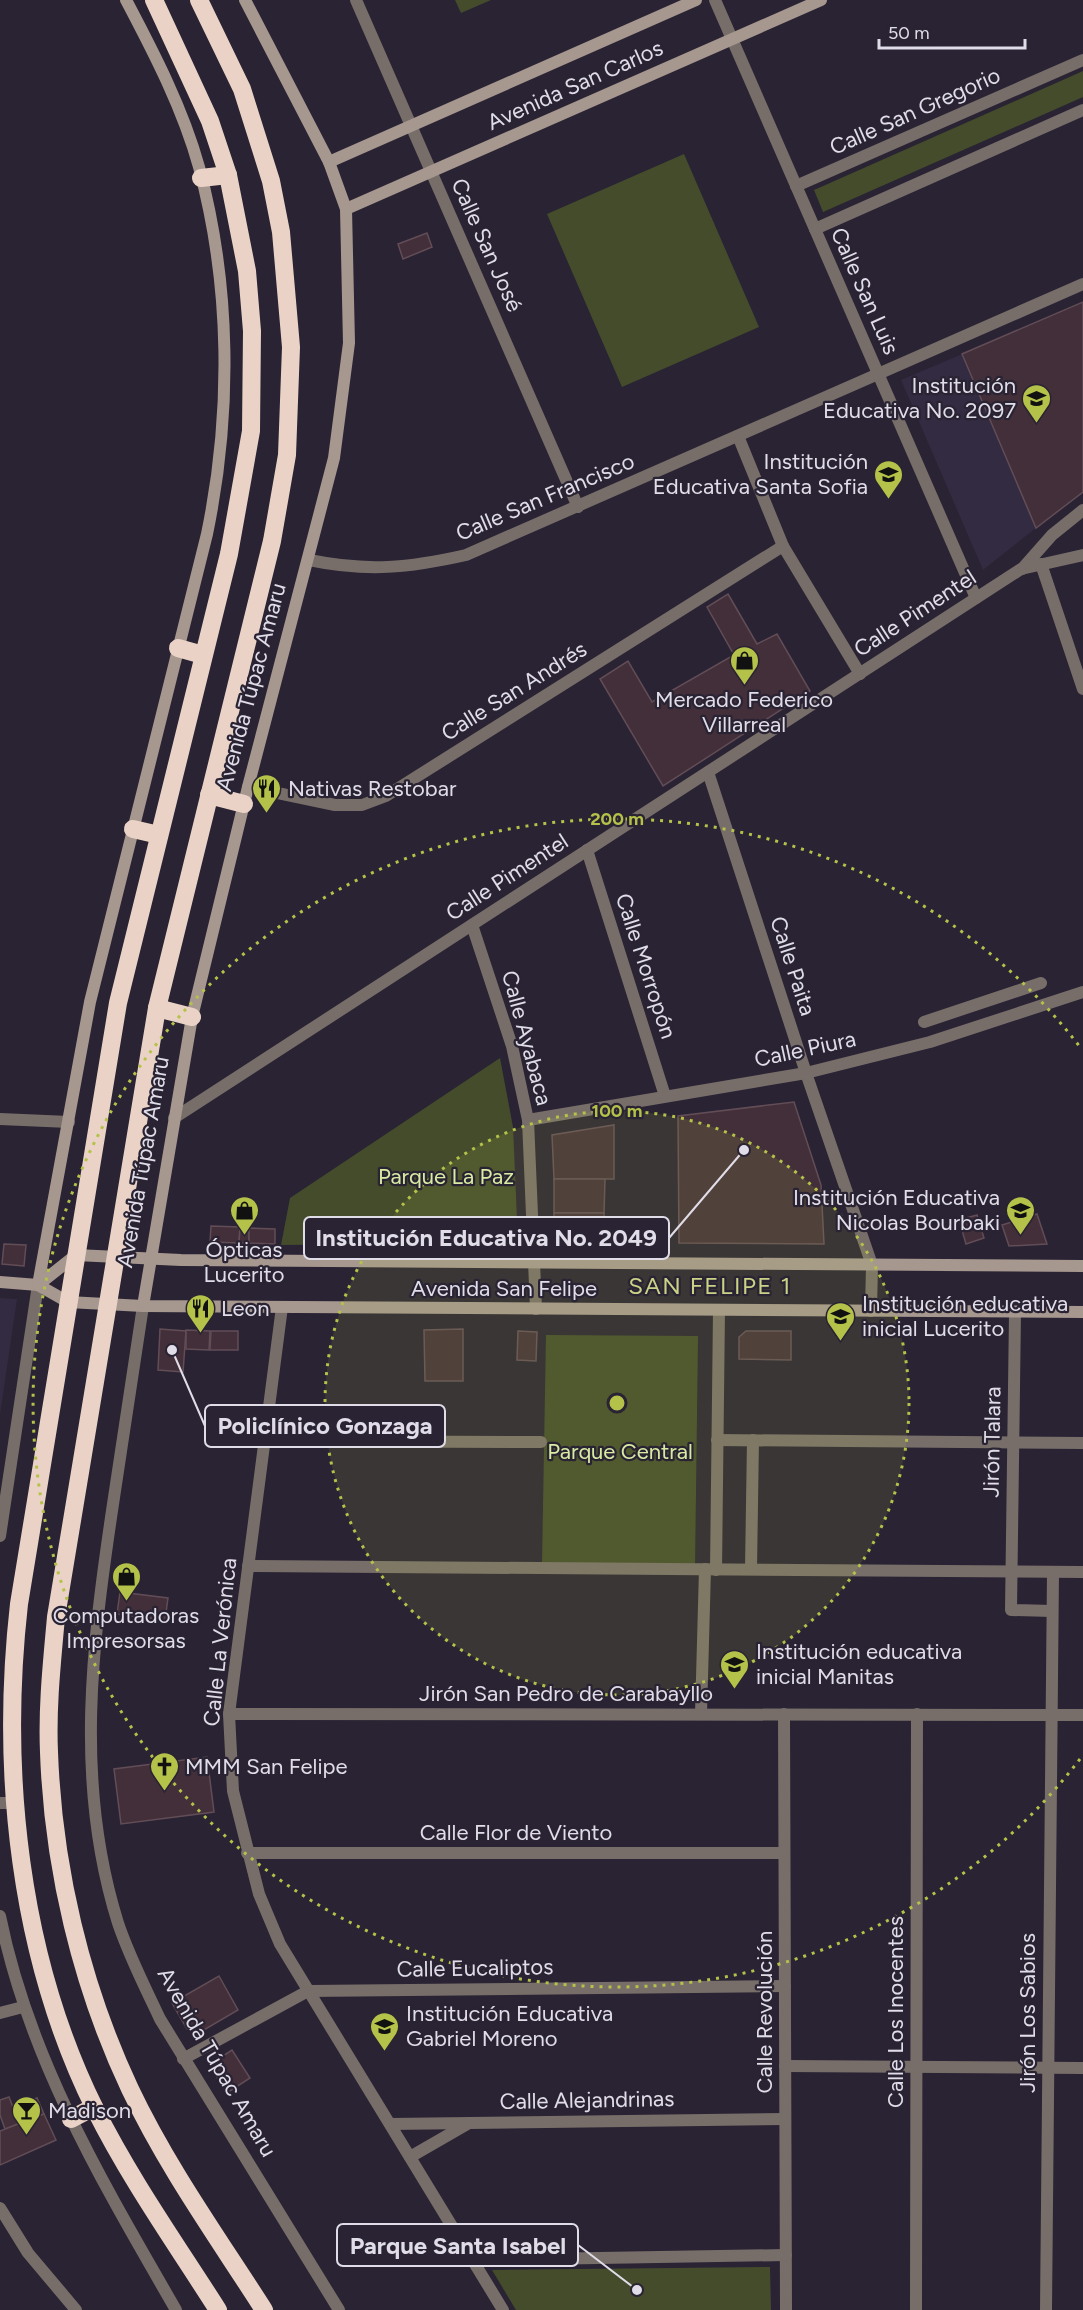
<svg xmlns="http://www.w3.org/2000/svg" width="1083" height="2310" font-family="Figtree,sans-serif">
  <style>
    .built { fill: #332b41 }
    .green { fill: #444c2c }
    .building { fill: #422f39; stroke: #624d57; stroke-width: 1.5 }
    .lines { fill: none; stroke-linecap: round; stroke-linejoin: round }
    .street { stroke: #776e69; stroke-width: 12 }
    .secondary { stroke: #a6978f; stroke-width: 12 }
    .highway { stroke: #ead3c6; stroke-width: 18 }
    .ring { fill: none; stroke: #b5c249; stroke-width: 3; stroke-dasharray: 3 6 }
    .labels { text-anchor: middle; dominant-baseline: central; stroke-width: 4.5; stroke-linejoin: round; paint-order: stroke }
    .street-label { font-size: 22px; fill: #e0dde8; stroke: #292333 }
    .poi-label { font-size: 22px; fill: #e0dde8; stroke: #292333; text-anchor: start }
    .park-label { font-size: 22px; fill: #d8eba2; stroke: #292333 }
    .neighbourhood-label { font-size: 24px; letter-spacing: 1.5px; fill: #c8d386; stroke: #292333 }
    .centre { fill: #b5c249; stroke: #292333; stroke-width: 3 }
    .ring-label { font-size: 18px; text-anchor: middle; font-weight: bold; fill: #b5c249; stroke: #292333; stroke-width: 4.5; stroke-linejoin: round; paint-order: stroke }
    .leader { fill: none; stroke: #e0dde8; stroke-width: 2 }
    .callout-dot { fill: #e0dde8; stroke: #292333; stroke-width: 2 }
    .callout { fill: #292333; stroke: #e0dde8; stroke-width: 2 }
    .callout-label { font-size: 24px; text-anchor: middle; font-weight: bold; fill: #e0dde8 }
  </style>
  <rect width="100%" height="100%" fill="#292333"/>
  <g class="built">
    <path d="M962 354 1036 528 983 570 901 380Z"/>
    <path d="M0 1298 17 1299 0 1415Z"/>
  </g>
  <g class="green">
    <path d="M455 0H491L461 13Z"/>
    <path d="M1083 71V97L823 212 814 190Z"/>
    <path d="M684 154 759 327 622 387 547 214Z"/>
    <path d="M500 1058 513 1127 518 1243 281 1245 290 1198Z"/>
    <path d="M546 1335 698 1336 695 1567 542 1565Z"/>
    <path d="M770 2267 771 2310H516L492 2270Z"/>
  </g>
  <g class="building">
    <path d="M427 233 432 247 403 259 398 244Z"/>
    <path d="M1083 302V492L1036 528 962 354Z"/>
    <path d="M728 594 757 644 777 634 810 691 663 786 600 679 628 661 652 702 734 655 707 607Z"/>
    <path d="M794 1102 821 1185 824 1244 679 1243 678 1116Z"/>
    <path d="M614 1125V1179H554L552 1135Z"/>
    <path d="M554 1179H605L604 1213H554Z"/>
    <path d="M554 1213H604V1242H562L554 1233Z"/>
    <path d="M1037 1214 1047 1244 1009 1246 1002 1225Z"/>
    <path d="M977 1215 984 1238 966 1244 959 1220Z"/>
    <path d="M211 1226 240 1227 239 1243 210 1242Z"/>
    <path d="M240 1227 249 1228V1243H239Z"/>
    <path d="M249 1228 275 1229V1244L249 1243Z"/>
    <path d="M4 1244 26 1245 24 1266 2 1264Z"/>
    <path d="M160 1329 186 1331 183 1372 158 1370Z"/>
    <path d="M463 1329V1381H425L424 1330Z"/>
    <path d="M186 1330 210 1331 209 1350 186 1349Z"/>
    <path d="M211 1331H238V1350H210Z"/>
    <path d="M518 1331 537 1332 536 1361 517 1360Z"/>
    <path d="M746 1331H791V1360L739 1359V1337Z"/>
    <path d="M120 1592 168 1598 165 1620 117 1614Z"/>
    <path d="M207 1757 214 1812 121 1824 114 1769Z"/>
    <path d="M219 1976 238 2010 197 2034 187 2029 172 2003Z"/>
    <path d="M232 2050 250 2078 227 2093 209 2065Z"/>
    <path d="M9 2097 13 2107 37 2098 44 2114 5 2129 0 2115V2100Z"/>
    <path d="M44 2114 56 2140 0 2165V2131Z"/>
  </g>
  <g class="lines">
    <g class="street">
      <path d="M356 0 578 507"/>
      <path d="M715 0 976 598"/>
      <path d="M796 186 1083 60"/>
      <path d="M815 229 1083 110"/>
      <path d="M738 436 783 546 860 674"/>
      <path d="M309 560C367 572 409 568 466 555L1083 284"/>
      <path d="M1041 564 1083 689"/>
      <path d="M1022 569 1052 535 1083 510"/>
      <path d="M708 772 806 1073 872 1265 871 1311"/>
      <path d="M248 787 335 805H362L386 796 783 546"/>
      <path d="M587 850 665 1096"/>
      <path d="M472 925 512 1046 528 1120 536 1309"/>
      <path d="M924 1022 1041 983"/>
      <path d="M174 1118 1021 569 1083 555"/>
      <path d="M0 1119 69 1122"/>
      <path d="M528 1120 806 1073 930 1042 1083 992"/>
      <path d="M143 1306C133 1371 123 1438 113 1504 92 1645 74 1783 118 1923 129 1956 145 1987 160 2019L339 2310"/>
      <path d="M282 1307 229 1714 233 1791 259 1894 280 1944 503 2310"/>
      <path d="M1015 1313 1011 1610 1052 1611"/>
      <path d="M717 1440 1083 1443"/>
      <path d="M265 1441 541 1442"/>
      <path d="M0 1536 38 1285"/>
      <path d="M248 1566 1083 1572"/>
      <path d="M751 1569 753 1440"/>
      <path d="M716 1570 719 1310"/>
      <path d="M229 1714 1083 1715"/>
      <path d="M701 1714 705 1569"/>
      <path d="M784 1714 786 2310"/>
      <path d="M0 1803H13"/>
      <path d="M247 1853H784"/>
      <path d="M0 1916C29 2060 104 2185 176 2310"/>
      <path d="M0 2013 23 2007"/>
      <path d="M183 2059 308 1991 785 1986"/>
      <path d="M785 2066 1083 2068"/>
      <path d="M390 2124 785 2119"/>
      <path d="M410 2157 469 2123"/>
      <path d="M0 2208 28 2253 76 2310"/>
      <path d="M473 2260 786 2255"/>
      <path d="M916 2310 917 1714"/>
      <path d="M1046 2310 1053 1572"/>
    </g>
    <g class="secondary">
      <path d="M329 162 696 0"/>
      <path d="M346 209 821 0"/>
      <path d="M0 1282 38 1285 68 1302 143 1306 1083 1312"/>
      <path d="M38 1285 90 1002 207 534C232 413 231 286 199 167 183 109 154 53 126 0"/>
      <path d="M38 1285 76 1255 181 1260 1083 1266"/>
      <path d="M143 1306 192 1017 248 787 334 458 349 343 346 209 329 162 245 0"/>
    </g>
    <g class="highway">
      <path d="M154 0 210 121 228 175 247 271 252 331 251 431 229 554 118 1003 19 1604C0 1772 19 1956 95 2109 130 2179 176 2244 218 2310"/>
      <path d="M199 0 242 89 271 181 281 232 291 347 287 455 272 541 157 1008 56 1617C52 1662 47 1707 49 1752 53 1867 81 1985 130 2089 167 2167 218 2238 264 2310"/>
      <path d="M201 178 228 175"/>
      <path d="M178 648 203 655"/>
      <path d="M209 795 244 804"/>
      <path d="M133 829 159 835"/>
      <path d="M157 1008 192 1017"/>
      <path d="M71 2119 94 2107"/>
    </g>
  </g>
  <circle cx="617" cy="1403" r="292" fill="#b5c249" fill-opacity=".12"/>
  <g class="ring">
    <circle cx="617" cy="1403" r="292"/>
    <path d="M1080 1759A584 584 0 1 1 1080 1047"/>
  </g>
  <defs>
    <symbol id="school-pin" viewBox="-11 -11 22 30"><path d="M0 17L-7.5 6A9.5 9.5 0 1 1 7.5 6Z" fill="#b5c249" stroke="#292333"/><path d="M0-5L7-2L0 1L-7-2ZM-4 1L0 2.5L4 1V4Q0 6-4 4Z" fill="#111"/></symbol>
    <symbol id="shop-pin" viewBox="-11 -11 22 30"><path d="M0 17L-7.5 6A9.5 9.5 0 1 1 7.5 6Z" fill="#b5c249" stroke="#292333"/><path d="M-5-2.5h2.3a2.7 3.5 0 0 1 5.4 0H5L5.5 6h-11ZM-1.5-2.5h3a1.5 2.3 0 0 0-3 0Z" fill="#111"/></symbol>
    <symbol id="restaurant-pin" viewBox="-11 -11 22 30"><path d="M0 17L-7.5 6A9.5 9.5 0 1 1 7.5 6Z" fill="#b5c249" stroke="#292333"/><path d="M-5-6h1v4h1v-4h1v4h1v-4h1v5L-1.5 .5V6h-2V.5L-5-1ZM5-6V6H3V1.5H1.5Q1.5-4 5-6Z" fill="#111"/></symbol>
    <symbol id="church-pin" viewBox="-11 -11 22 30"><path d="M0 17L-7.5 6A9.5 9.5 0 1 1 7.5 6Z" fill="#b5c249" stroke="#292333"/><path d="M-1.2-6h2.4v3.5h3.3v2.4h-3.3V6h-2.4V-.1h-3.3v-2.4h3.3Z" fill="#111"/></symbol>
    <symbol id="bar-pin" viewBox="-11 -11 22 30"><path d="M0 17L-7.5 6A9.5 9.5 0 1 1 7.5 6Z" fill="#b5c249" stroke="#292333"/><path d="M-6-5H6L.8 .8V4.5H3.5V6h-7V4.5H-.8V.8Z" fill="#111"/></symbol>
  </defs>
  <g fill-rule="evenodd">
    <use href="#school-pin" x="1020" y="382" width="33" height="45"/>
    <use href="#school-pin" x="872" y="458" width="33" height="45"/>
    <use href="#shop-pin" x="728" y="644" width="33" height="45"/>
    <use href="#restaurant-pin" x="250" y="772" width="33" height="45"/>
    <use href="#shop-pin" x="228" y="1194" width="33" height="45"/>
    <use href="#school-pin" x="1004" y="1194" width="33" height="45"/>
    <use href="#restaurant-pin" x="184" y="1292" width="33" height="45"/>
    <use href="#school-pin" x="824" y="1300" width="33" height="45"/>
    <use href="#shop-pin" x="110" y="1560" width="33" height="45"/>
    <use href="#school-pin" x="718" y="1648" width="33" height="45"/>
    <use href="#church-pin" x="148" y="1750" width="33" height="45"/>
    <use href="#school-pin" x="368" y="2010" width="33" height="45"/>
    <use href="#bar-pin" x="10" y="2094" width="33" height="45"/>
  </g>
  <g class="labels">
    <g class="street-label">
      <text transform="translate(575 85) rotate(-24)">Avenida San Carlos</text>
      <text transform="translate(915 111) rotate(-24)">Calle San Gregorio</text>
      <text transform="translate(487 245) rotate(66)">Calle San José</text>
      <text transform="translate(865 291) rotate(66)">Calle San Luis</text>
      <text transform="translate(545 497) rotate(-23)">Calle San Francisco</text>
      <text transform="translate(915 613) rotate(-33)">Calle Pimentel</text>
      <text transform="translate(251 687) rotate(-75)">Avenida Túpac Amaru</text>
      <text transform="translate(514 691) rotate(-32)">Calle San Andrés</text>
      <text transform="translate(507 877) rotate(-33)">Calle Pimentel</text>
      <text transform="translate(646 966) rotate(72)">Calle Morropón</text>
      <text transform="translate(793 966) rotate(72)">Calle Paita</text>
      <text transform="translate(527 1038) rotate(75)">Calle Ayabaca</text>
      <text transform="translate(805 1049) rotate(-12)">Calle Piura</text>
      <text transform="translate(143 1162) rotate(-80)">Avenida Túpac Amaru</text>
      <text x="504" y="1288">Avenida San Felipe</text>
      <text transform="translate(992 1442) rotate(-89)">Jirón Talara</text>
      <text transform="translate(220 1642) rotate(-84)">Calle La Verónica</text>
      <text x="566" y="1693">Jirón San Pedro de Carabayllo</text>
      <text x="516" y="1832">Calle Flor de Viento</text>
      <text transform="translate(475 1968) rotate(-1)">Calle Eucaliptos</text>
      <text transform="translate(764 2012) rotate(-90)">Calle Revolución</text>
      <text transform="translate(895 2012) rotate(-90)">Calle Los Inocentes</text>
      <text transform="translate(1027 2013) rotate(-90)">Jirón Los Sabios</text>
      <text transform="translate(217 2062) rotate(60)">Avenida Túpac Amaru</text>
      <text transform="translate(587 2100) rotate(-1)">Calle Alejandrinas</text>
    </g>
    <g class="poi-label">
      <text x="1016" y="385" text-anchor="end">Institución<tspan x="1016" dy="25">Educativa No. 2097</tspan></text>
      <text x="868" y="461" text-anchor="end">Institución<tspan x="868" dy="25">Educativa Santa Sofia</tspan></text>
      <text x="744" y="699" text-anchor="middle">Mercado Federico<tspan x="744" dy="25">Villarreal</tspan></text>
      <text x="288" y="788">Nativas Restobar</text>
      <text x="1000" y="1197" text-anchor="end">Institución Educativa<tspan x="1000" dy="25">Nicolas Bourbaki</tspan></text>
      <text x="244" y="1249" text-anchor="middle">Ópticas<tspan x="244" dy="25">Lucerito</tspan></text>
      <text x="862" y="1303">Institución educativa<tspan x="862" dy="25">inicial Lucerito</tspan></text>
      <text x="221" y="1308">Leon</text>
      <text x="126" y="1615" text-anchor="middle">Computadoras<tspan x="126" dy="25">Impresorsas</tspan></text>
      <text x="756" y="1651">Institución educativa<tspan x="756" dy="25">inicial Manitas</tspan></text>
      <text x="185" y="1766">MMM San Felipe</text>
      <text x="406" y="2013">Institución Educativa<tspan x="406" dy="25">Gabriel Moreno</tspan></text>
      <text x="48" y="2110">Madison</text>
    </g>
    <g class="park-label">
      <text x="446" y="1176">Parque La Paz</text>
      <text x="620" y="1451">Parque Central</text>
    </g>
    <g class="neighbourhood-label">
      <text x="710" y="1285">SAN FELIPE 1</text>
    </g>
  </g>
  <circle cx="617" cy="1403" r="9" class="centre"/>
  <g class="ring-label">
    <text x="617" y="825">200 m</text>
    <text x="617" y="1117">100 m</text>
  </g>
  <path class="leader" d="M744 1150L669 1238M172 1350L205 1426M637 2290L578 2245"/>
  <g class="callout-dot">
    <circle cx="744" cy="1150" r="6"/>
    <circle cx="172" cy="1350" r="6"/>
    <circle cx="637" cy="2290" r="6"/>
  </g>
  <g class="callout">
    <rect x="304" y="1217" width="365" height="42" rx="6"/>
    <rect x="205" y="1405" width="240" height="42" rx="6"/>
    <rect x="337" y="2224" width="241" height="42" rx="6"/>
  </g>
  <g class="callout-label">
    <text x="486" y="1246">Institución Educativa No. 2049</text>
    <text x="325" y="1434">Policlínico Gonzaga</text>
    <text x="458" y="2254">Parque Santa Isabel</text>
  </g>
  <path d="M879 39v9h146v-9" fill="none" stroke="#e0dde8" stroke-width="3"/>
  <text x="888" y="39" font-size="18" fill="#e0dde8" stroke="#292333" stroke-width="4.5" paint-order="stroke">50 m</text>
</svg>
